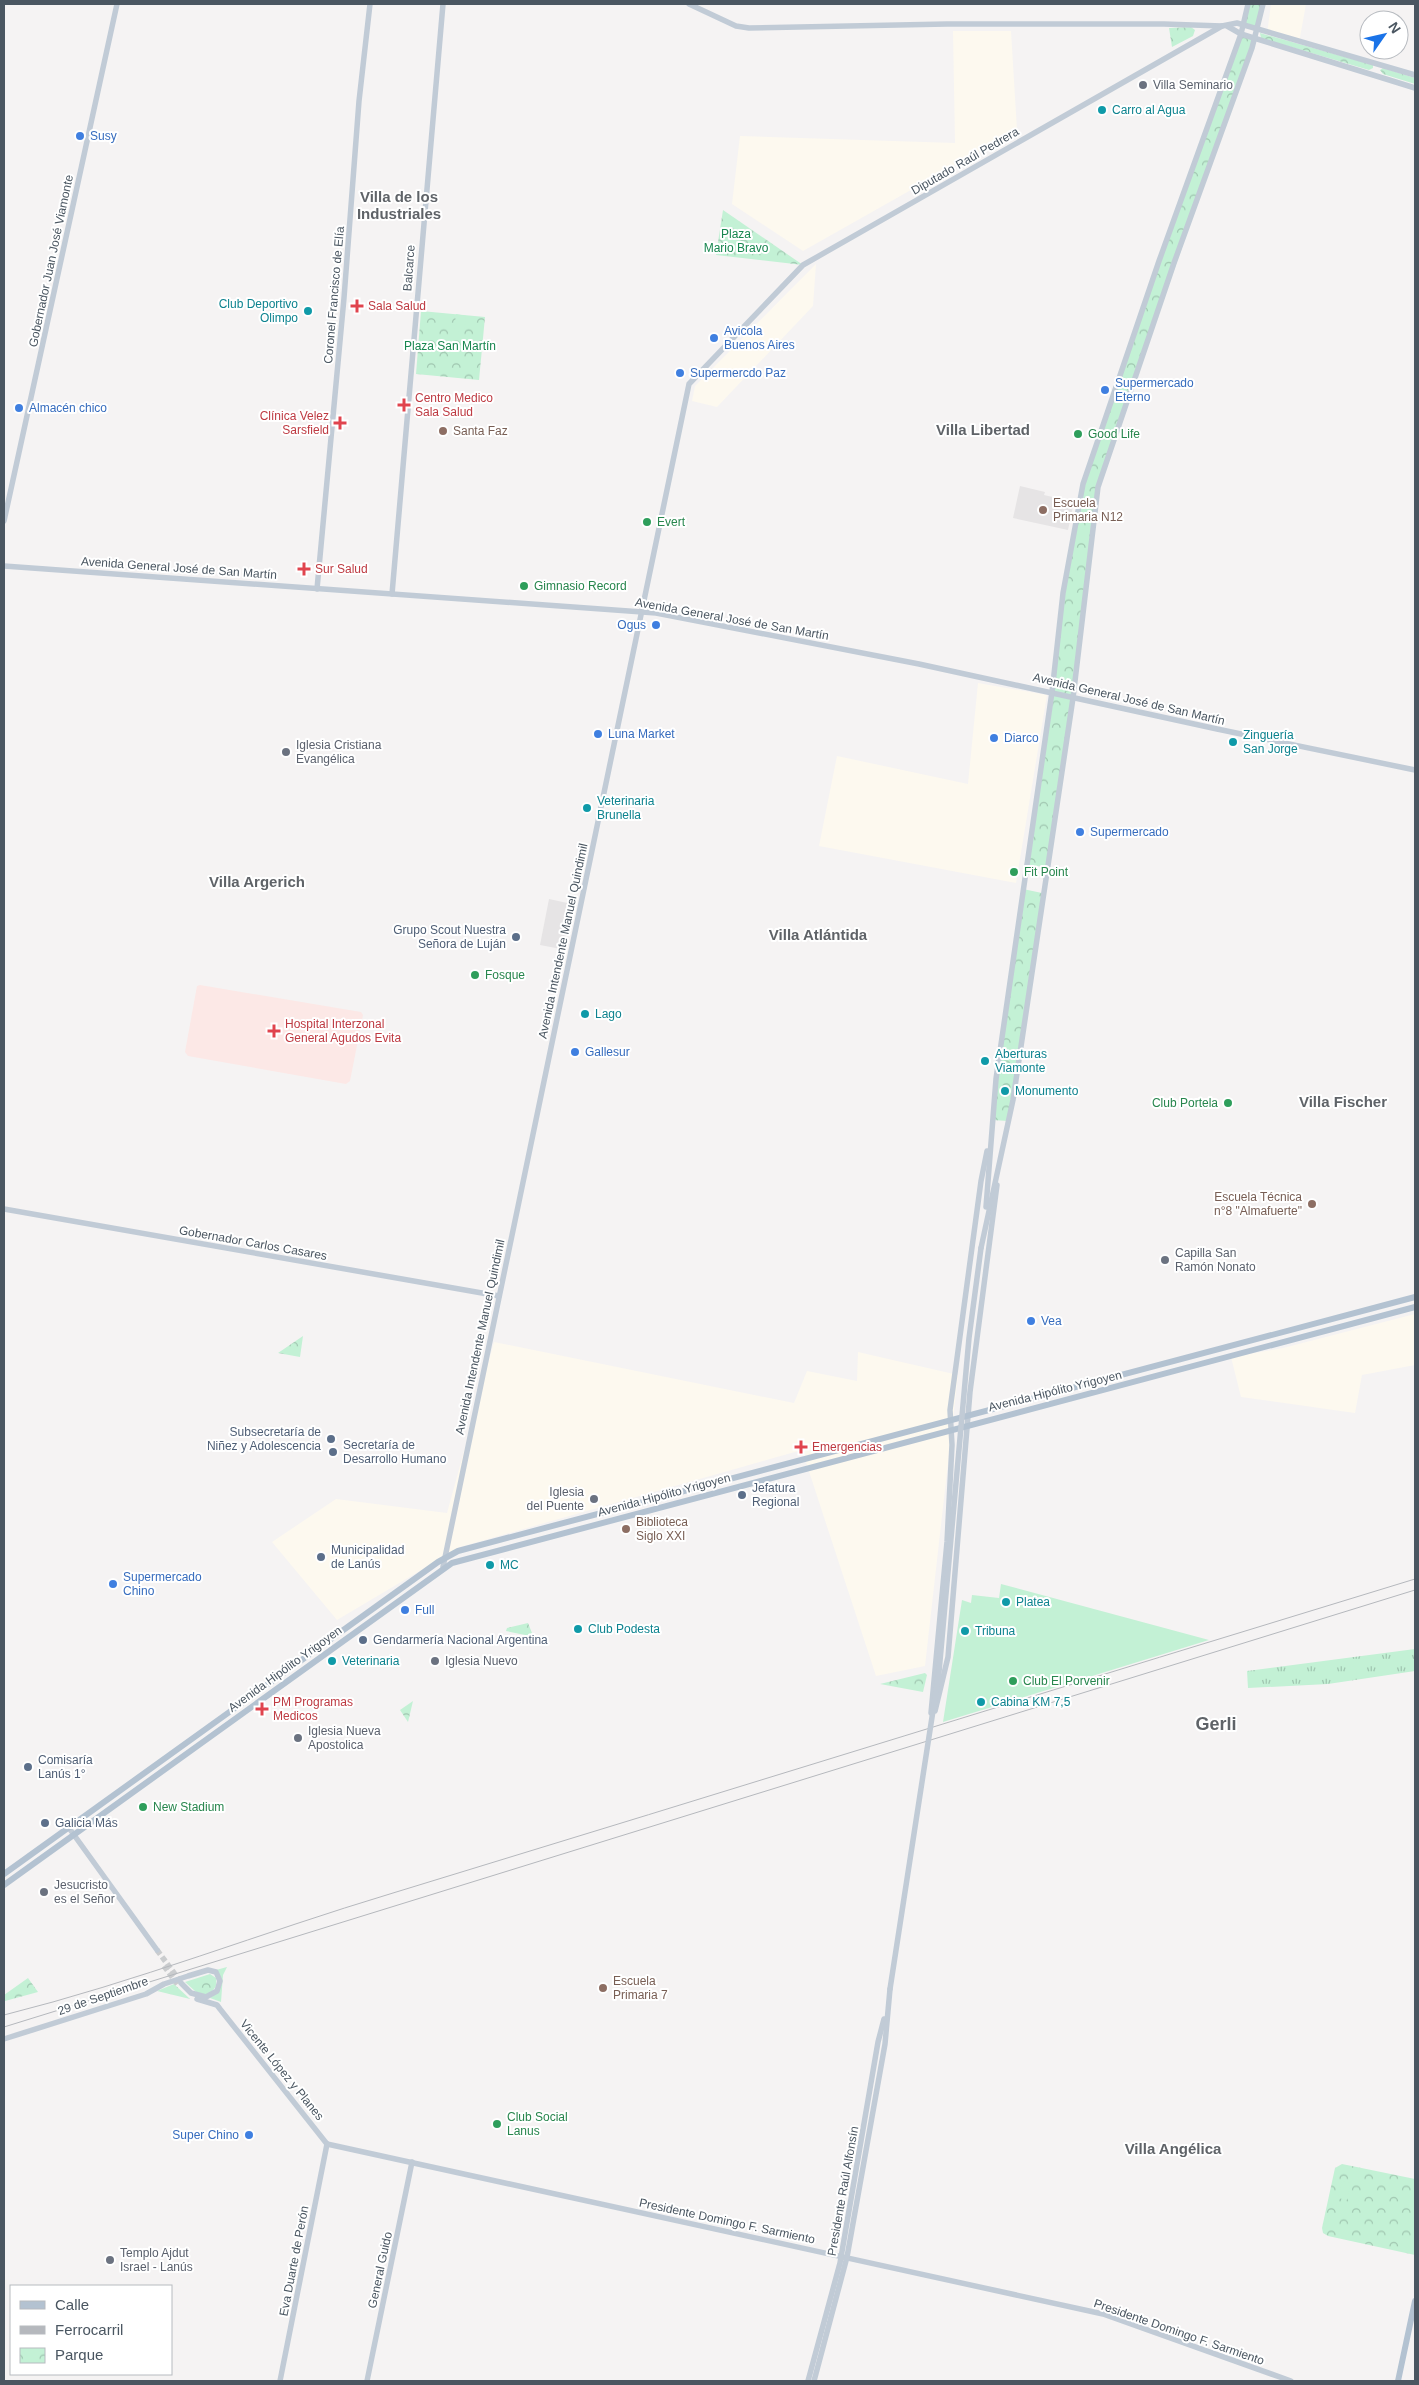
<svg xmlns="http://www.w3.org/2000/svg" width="1419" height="2385" font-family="Helvetica,sans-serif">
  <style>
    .commercial { fill: #fdf9ef }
    .education { fill: #e6e4e5 }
    .medical { fill: #fce8e6 }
    .grass { fill: url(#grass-tufts) }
    .park { fill: url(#park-crowns) }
    .garden { fill: #c3f1d5 }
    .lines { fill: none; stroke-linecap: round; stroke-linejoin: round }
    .secondary-tunnel { stroke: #caccce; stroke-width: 5.5; stroke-dasharray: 5.5 3; stroke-linecap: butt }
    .secondary { stroke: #c1cbd6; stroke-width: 5.5 }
    .primary { stroke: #b3c2d1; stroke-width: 6 }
    .rail { stroke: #b5b8bd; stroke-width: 1 }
    .secondary-bridge { stroke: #c1cbd6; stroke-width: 5.5 }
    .worship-dot { fill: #6b7280; stroke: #fff; stroke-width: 2 }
    .culture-dot { fill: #0f9aa8; stroke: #fff; stroke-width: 2 }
    .shop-dot { fill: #3f7fe0; stroke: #fff; stroke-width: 2 }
    .health-dot { fill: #e0444e; stroke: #fff; stroke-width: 2 }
    .education-dot { fill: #8d6e63; stroke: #fff; stroke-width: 2 }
    .leisure-dot { fill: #2e9e5b; stroke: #fff; stroke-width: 2 }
    .service-dot { fill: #5c6f8a; stroke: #fff; stroke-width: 2 }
    .labels { text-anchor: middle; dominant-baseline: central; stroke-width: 4; stroke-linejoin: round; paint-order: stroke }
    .worship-label { font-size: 12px; fill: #5b616d; stroke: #fff; text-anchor: start }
    .culture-label { font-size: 12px; fill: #0d838f; stroke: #fff; text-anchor: start }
    .shop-label { font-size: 12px; fill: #366cbe; stroke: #fff; text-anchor: start }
    .street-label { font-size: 12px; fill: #4a5661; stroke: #fff }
    .park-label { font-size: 12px; fill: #17864f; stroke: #fff }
    .health-label { font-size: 12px; fill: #be3a42; stroke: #fff; text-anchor: start }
    .education-label { font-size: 12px; fill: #785e54; stroke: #fff; text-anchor: start }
    .leisure-label { font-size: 12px; fill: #27864d; stroke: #fff; text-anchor: start }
    .service-label { font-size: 12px; fill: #4e5e75; stroke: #fff; text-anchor: start }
    .quarter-label { font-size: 15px; font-weight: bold; fill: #5f6368; stroke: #fff }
    .district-label { font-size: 18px; font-weight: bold; fill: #5f6368; stroke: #fff }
  </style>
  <defs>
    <pattern id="grass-tufts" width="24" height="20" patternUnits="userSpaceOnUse" patternTransform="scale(1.25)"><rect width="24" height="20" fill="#c3f1d5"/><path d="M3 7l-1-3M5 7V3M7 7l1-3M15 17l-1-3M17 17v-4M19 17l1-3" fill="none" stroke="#a0c6b0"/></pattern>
    <pattern id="park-crowns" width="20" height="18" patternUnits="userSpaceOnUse" patternTransform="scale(1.25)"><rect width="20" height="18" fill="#c3f1d5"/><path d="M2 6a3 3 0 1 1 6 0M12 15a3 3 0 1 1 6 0" fill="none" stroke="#a0c6b0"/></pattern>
  </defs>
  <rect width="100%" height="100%" fill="#f5f3f3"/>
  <g class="commercial">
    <path d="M1271 4H1306L1299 43 1267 34Z"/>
    <path d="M953 31H1011L1017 130 803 251 732 204 740 136 955 143Z"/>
    <path d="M816 264 813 306 717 407 692 401 695 386Z"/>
    <path d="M978 683 1047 695 1016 883 819 846 837 756 968 784Z"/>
    <path d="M1415 1314V1365L1362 1375 1355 1413 1241 1397 1231 1357 1283 1348Z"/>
    <path d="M494 1342 794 1403 807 1371 857 1381 858 1352 958 1375 925 1666 876 1676 802 1450 460 1547 337 1620 272 1542 336 1499 447 1513Z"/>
  </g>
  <g class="education">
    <path d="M1020 486 1045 492 1044 495 1074 502 1068 530 1013 518Z"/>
    <path d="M549 899 572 904 564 946 561 949 540 945Z"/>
  </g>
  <path class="medical" d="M200 985 361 1012 363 1015 350 1081 346 1084 188 1056 185 1052 197 986Z"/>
  <g class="grass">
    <path d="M1415 1649V1671L1328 1684 1248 1688 1247 1671Z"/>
    <path d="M227 1967 223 1975 221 2002 210 1998 218 1992 216 1970Z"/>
  </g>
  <g class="park">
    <path d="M1248 4H1263L1258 28 1244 25Z"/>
    <path d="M1191 27 1195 30 1193 36 1172 47 1169 28Z"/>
    <path d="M1260 33 1373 65V68L1369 70 1261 38Z"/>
    <path d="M1241 34 1255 39 1098 487 1079 650 1046 867 1027 865 1063 593 1083 484Z"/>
    <path d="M1383 68 1415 78V84L1383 74 1380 70Z"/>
    <path d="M723 210 803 265 716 255Z"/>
    <path d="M421 311 485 317 479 380 416 374Z"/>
    <path d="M1023 889 1042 893 1008 1121 992 1120Z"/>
    <path d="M303 1336 300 1357 278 1353Z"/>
    <path d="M528 1623 532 1633 530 1636 506 1631 507 1628Z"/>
    <path d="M925 1673 927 1675 923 1692 880 1684Z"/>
    <path d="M413 1701 408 1722 400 1710Z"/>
    <path d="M210 1974 216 1978C218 1988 213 1991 205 1995L196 1992 185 1982Z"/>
    <path d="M28 1978 38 1992 5 2001 4 1995Z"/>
    <path d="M174 1984 190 1999 157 1991Z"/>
    <path d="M1342 2164 1415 2179V2255L1328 2236 1323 2233 1322 2228 1335 2168Z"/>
  </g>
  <g class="garden">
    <path d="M456 314 466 316 464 333 454 331Z"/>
    <path d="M1001 1584 1209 1640 943 1722 962 1600 971 1603 972 1595 999 1598Z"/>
    <path d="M1342 2181 1351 2183 1347 2200 1338 2198Z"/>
  </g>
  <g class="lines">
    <g class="secondary-tunnel">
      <path d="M157 1950 180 1981"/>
      <path d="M164 1966 178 1985"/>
    </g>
    <g class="secondary">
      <path d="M689 4 736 26 749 28 947 24H1164L1222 26 1237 23 1415 75"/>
      <path d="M1227 26 1241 34 1415 88"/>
      <path d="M4 521 117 4"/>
      <path d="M4 566 656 613 919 664 1217 729 1415 770"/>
      <path d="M317 589 344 298 359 101 370 4"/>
      <path d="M392 594 443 4"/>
      <path d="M986 1207 996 1079 1052 692 1063 593 1083 484 1159 261 1241 34 1248 4"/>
      <path d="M4 1209 499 1296"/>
      <path d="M981 1248 1013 1100 1073 698 1098 487 1174 263 1252 48 1263 4"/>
      <path d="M443 1567 689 384 803 265 1222 26"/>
      <path d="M935 1711 948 1657 970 1392 997 1185"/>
      <path d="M931 1713 947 1542 952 1445 950 1410 981 1181 987 1151"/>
      <path d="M69 1828 157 1950"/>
      <path d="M197 1999 217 2005 220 2009 327 2144"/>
      <path d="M4 2039 146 1994 164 1984 188 1976 208 1970 216 1972 220 1981 217 1991 206 1997 191 1993 181 1983"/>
      <path d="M327 2144 1103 2314 1291 2381"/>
      <path d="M280 2381 327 2144"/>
      <path d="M367 2381 412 2162"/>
      <path d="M808 2381 840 2263 878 2042 884 2019"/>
      <path d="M814 2381 847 2257 885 2044 890 1989"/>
    </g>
    <g class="primary">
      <path d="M4 1874 438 1562 458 1551 1415 1297"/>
      <path d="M4 1885 452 1563 1415 1307"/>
      <path d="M1398 2381 1415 2301"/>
    </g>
    <g class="rail">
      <path d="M4 2015C136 1982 263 1932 393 1893 734 1789 1074 1683 1415 1579"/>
      <path d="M4 2027 1415 1590"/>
    </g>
    <path class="secondary-bridge" d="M890 1989 939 1672 969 1338 981 1248"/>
  </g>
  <g class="worship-dot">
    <circle cx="1143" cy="85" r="5"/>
    <circle cx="286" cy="752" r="5"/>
    <circle cx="1165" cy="1260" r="5"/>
    <circle cx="594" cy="1499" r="5"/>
    <circle cx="435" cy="1661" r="5"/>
    <circle cx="298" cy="1738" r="5"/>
    <circle cx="44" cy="1892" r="5"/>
    <circle cx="110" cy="2260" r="5"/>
  </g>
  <g class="culture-dot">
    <circle cx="1102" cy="110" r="5"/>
    <circle cx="308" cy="311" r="5"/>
    <circle cx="1233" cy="742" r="5"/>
    <circle cx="587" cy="808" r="5"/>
    <circle cx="585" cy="1014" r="5"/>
    <circle cx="985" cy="1061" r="5"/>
    <circle cx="1005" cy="1091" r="5"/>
    <circle cx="490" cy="1565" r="5"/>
    <circle cx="1006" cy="1602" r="5"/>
    <circle cx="578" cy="1629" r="5"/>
    <circle cx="965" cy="1631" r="5"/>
    <circle cx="332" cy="1661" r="5"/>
    <circle cx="981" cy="1702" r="5"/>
  </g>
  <g class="shop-dot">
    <circle cx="80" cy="136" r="5"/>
    <circle cx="714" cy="338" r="5"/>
    <circle cx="680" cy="373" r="5"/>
    <circle cx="1105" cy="390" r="5"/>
    <circle cx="19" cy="408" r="5"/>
    <circle cx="656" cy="625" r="5"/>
    <circle cx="598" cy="734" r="5"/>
    <circle cx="994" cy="738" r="5"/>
    <circle cx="1080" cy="832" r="5"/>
    <circle cx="575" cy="1052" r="5"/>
    <circle cx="1031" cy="1321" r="5"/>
    <circle cx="113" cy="1584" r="5"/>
    <circle cx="405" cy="1610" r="5"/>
    <circle cx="249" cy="2135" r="5"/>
  </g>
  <g class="health-dot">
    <path d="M354.5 298.5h5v5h5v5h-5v5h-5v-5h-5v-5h5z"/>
    <path d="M401.5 397.5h5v5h5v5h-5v5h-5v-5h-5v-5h5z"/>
    <path d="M337.5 415.5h5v5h5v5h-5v5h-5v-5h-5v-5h5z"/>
    <path d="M301.5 561.5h5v5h5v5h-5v5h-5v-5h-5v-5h5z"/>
    <path d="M271.5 1023.5h5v5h5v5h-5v5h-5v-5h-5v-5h5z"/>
    <path d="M798.5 1439.5h5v5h5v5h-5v5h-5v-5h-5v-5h5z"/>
    <path d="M259.5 1701.5h5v5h5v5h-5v5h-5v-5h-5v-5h5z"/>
  </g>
  <g class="education-dot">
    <circle cx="443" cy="431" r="5"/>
    <circle cx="1043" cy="510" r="5"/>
    <circle cx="1312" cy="1204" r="5"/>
    <circle cx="626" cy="1529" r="5"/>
    <circle cx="603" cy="1988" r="5"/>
  </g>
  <g class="leisure-dot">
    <circle cx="1078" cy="434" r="5"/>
    <circle cx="647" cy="522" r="5"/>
    <circle cx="524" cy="586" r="5"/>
    <circle cx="1014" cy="872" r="5"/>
    <circle cx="475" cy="975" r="5"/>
    <circle cx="1228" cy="1103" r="5"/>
    <circle cx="1013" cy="1681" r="5"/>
    <circle cx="143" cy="1807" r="5"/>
    <circle cx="497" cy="2124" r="5"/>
  </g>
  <g class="service-dot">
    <circle cx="516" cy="937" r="5"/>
    <circle cx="331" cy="1439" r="5"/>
    <circle cx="333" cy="1452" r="5"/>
    <circle cx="742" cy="1495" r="5"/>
    <circle cx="321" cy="1557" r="5"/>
    <circle cx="363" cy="1640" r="5"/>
    <circle cx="28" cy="1767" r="5"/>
    <circle cx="45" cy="1823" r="5"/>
  </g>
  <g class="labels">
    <g class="worship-label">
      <text x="1153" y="85">Villa Seminario</text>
      <text x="296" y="745">Iglesia Cristiana<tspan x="296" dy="14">Evangélica</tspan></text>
      <text x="1175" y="1253">Capilla San<tspan x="1175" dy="14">Ramón Nonato</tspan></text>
      <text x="584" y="1492" text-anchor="end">Iglesia<tspan x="584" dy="14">del Puente</tspan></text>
      <text x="445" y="1661">Iglesia Nuevo</text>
      <text x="308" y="1731">Iglesia Nueva<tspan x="308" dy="14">Apostolica</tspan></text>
      <text x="54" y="1885">Jesucristo<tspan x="54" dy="14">es el Señor</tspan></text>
      <text x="120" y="2253">Templo Ajdut<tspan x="120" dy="14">Israel - Lanús</tspan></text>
    </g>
    <g class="culture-label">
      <text x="1112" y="110">Carro al Agua</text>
      <text x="298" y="304" text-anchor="end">Club Deportivo<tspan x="298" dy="14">Olimpo</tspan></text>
      <text x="1243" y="735">Zinguería<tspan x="1243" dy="14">San Jorge</tspan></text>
      <text x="597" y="801">Veterinaria<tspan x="597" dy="14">Brunella</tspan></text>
      <text x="595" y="1014">Lago</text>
      <text x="995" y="1054">Aberturas<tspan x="995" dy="14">Viamonte</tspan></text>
      <text x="1015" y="1091">Monumento</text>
      <text x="500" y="1565">MC</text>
      <text x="1016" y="1602">Platea</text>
      <text x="588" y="1629">Club Podesta</text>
      <text x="975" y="1631">Tribuna</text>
      <text x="342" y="1661">Veterinaria</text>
      <text x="991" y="1702">Cabina KM 7,5</text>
    </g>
    <g class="shop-label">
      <text x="90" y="136">Susy</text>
      <text x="724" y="331">Avicola<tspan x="724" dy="14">Buenos Aires</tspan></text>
      <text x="690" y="373">Supermercdo Paz</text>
      <text x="1115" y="383">Supermercado<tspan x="1115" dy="14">Eterno</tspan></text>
      <text x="29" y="408">Almacén chico</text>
      <text x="646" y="625" text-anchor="end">Ogus</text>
      <text x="608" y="734">Luna Market</text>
      <text x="1004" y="738">Diarco</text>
      <text x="1090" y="832">Supermercado</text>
      <text x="585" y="1052">Gallesur</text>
      <text x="1041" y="1321">Vea</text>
      <text x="123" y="1577">Supermercado<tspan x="123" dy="14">Chino</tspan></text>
      <text x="415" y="1610">Full</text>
      <text x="239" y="2135" text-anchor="end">Super Chino</text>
    </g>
    <g class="street-label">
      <text transform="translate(965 161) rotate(-30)">Diputado Raúl Pedrera</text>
      <text transform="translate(51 261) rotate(-78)">Gobernador Juan José Viamonte</text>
      <text transform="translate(409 268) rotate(-86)">Balcarce</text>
      <text transform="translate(334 295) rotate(-85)">Coronel Francisco de Elía</text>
      <text transform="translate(179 568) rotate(4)">Avenida General José de San Martín</text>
      <text transform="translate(732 619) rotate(10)">Avenida General José de San Martín</text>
      <text transform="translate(1129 699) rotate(13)">Avenida General José de San Martín</text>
      <text transform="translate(563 941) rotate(-78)">Avenida Intendente Manuel Quindimil</text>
      <text transform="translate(253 1243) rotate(10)">Gobernador Carlos Casares</text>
      <text transform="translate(480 1337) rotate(-78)">Avenida Intendente Manuel Quindimil</text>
      <text transform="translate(1055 1391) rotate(-14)">Avenida Hipólito Yrigoyen</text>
      <text transform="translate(664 1495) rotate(-15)">Avenida Hipólito Yrigoyen</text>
      <text transform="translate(285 1669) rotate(-36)">Avenida Hipólito Yrigoyen</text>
      <text transform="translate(103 1996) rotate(-19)">29 de Septiembre</text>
      <text transform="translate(282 2070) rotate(51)">Vicente López y Planes</text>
      <text transform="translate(843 2191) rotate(-80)">Presidente Raúl Alfonsín</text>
      <text transform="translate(727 2221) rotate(12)">Presidente Domingo F. Sarmiento</text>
      <text transform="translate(294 2261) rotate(-79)">Eva Duarte de Perón</text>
      <text transform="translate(380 2270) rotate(-78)">General Guido</text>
      <text transform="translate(1179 2332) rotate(19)">Presidente Domingo F. Sarmiento</text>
    </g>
    <g class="park-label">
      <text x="736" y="234">Plaza<tspan x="736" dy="14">Mario Bravo</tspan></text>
      <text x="450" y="346">Plaza San Martín</text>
    </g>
    <g class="health-label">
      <text x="368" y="306">Sala Salud</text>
      <text x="415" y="398">Centro Medico<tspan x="415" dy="14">Sala Salud</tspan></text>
      <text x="329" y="416" text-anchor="end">Clínica Velez<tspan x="329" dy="14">Sarsfield</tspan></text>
      <text x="315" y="569">Sur Salud</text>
      <text x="285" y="1024">Hospital Interzonal<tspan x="285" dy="14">General Agudos Evita</tspan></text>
      <text x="812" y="1447">Emergencias</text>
      <text x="273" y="1702">PM Programas<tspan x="273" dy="14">Medicos</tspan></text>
    </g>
    <g class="education-label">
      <text x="453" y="431">Santa Faz</text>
      <text x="1053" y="503">Escuela<tspan x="1053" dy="14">Primaria N12</tspan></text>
      <text x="1302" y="1197" text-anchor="end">Escuela Técnica<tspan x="1302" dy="14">n°8 "Almafuerte"</tspan></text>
      <text x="636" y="1522">Biblioteca<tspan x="636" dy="14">Siglo XXI</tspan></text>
      <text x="613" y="1981">Escuela<tspan x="613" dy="14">Primaria 7</tspan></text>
    </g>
    <g class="leisure-label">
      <text x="1088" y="434">Good Life</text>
      <text x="657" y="522">Evert</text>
      <text x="534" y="586">Gimnasio Record</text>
      <text x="1024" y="872">Fit Point</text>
      <text x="485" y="975">Fosque</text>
      <text x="1218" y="1103" text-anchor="end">Club Portela</text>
      <text x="1023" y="1681">Club El Porvenir</text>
      <text x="153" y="1807">New Stadium</text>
      <text x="507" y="2117">Club Social<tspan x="507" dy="14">Lanus</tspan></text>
    </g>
    <g class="service-label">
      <text x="506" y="930" text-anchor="end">Grupo Scout Nuestra<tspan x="506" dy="14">Señora de Luján</tspan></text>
      <text x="321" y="1432" text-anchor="end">Subsecretaría de<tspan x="321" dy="14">Niñez y Adolescencia</tspan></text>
      <text x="343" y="1445">Secretaría de<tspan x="343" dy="14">Desarrollo Humano</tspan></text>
      <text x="752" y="1488">Jefatura<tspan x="752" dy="14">Regional</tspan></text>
      <text x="331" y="1550">Municipalidad<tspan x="331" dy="14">de Lanús</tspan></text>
      <text x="373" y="1640">Gendarmería Nacional Argentina</text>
      <text x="38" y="1760">Comisaría<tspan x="38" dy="14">Lanús 1°</tspan></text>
      <text x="55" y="1823">Galicia Más</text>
    </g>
    <g class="quarter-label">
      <text x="399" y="196">Villa de los<tspan x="399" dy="17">Industriales</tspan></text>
      <text x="983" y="429">Villa Libertad</text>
      <text x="257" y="881">Villa Argerich</text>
      <text x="818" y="934">Villa Atlántida</text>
      <text x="1343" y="1101">Villa Fischer</text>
      <text x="1173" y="2148">Villa Angélica</text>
    </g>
    <g class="district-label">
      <text x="1216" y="1724">Gerli</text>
    </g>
  </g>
  <rect width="1419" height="2385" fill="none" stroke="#4a5661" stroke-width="10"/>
  <rect x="10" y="2285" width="162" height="90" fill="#ffffff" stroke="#b7bbc0"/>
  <rect x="20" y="2301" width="25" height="8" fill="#b3c2d1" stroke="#b7bbc0"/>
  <text x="55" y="2310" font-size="15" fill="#4a5661">Calle</text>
  <rect x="20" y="2326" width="25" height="8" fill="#b5b8bd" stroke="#b7bbc0"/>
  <text x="55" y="2335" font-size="15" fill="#4a5661">Ferrocarril</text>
  <rect x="20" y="2348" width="25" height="15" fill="url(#park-crowns)" stroke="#b7bbc0"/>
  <text x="55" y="2360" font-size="15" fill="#4a5661">Parque</text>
  <g transform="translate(1384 35) rotate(56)"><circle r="24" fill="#ffffff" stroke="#b7bbc0"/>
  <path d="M0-4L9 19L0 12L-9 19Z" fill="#1a73e8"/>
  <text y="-8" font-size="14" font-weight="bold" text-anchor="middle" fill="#4a5661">N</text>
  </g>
</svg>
